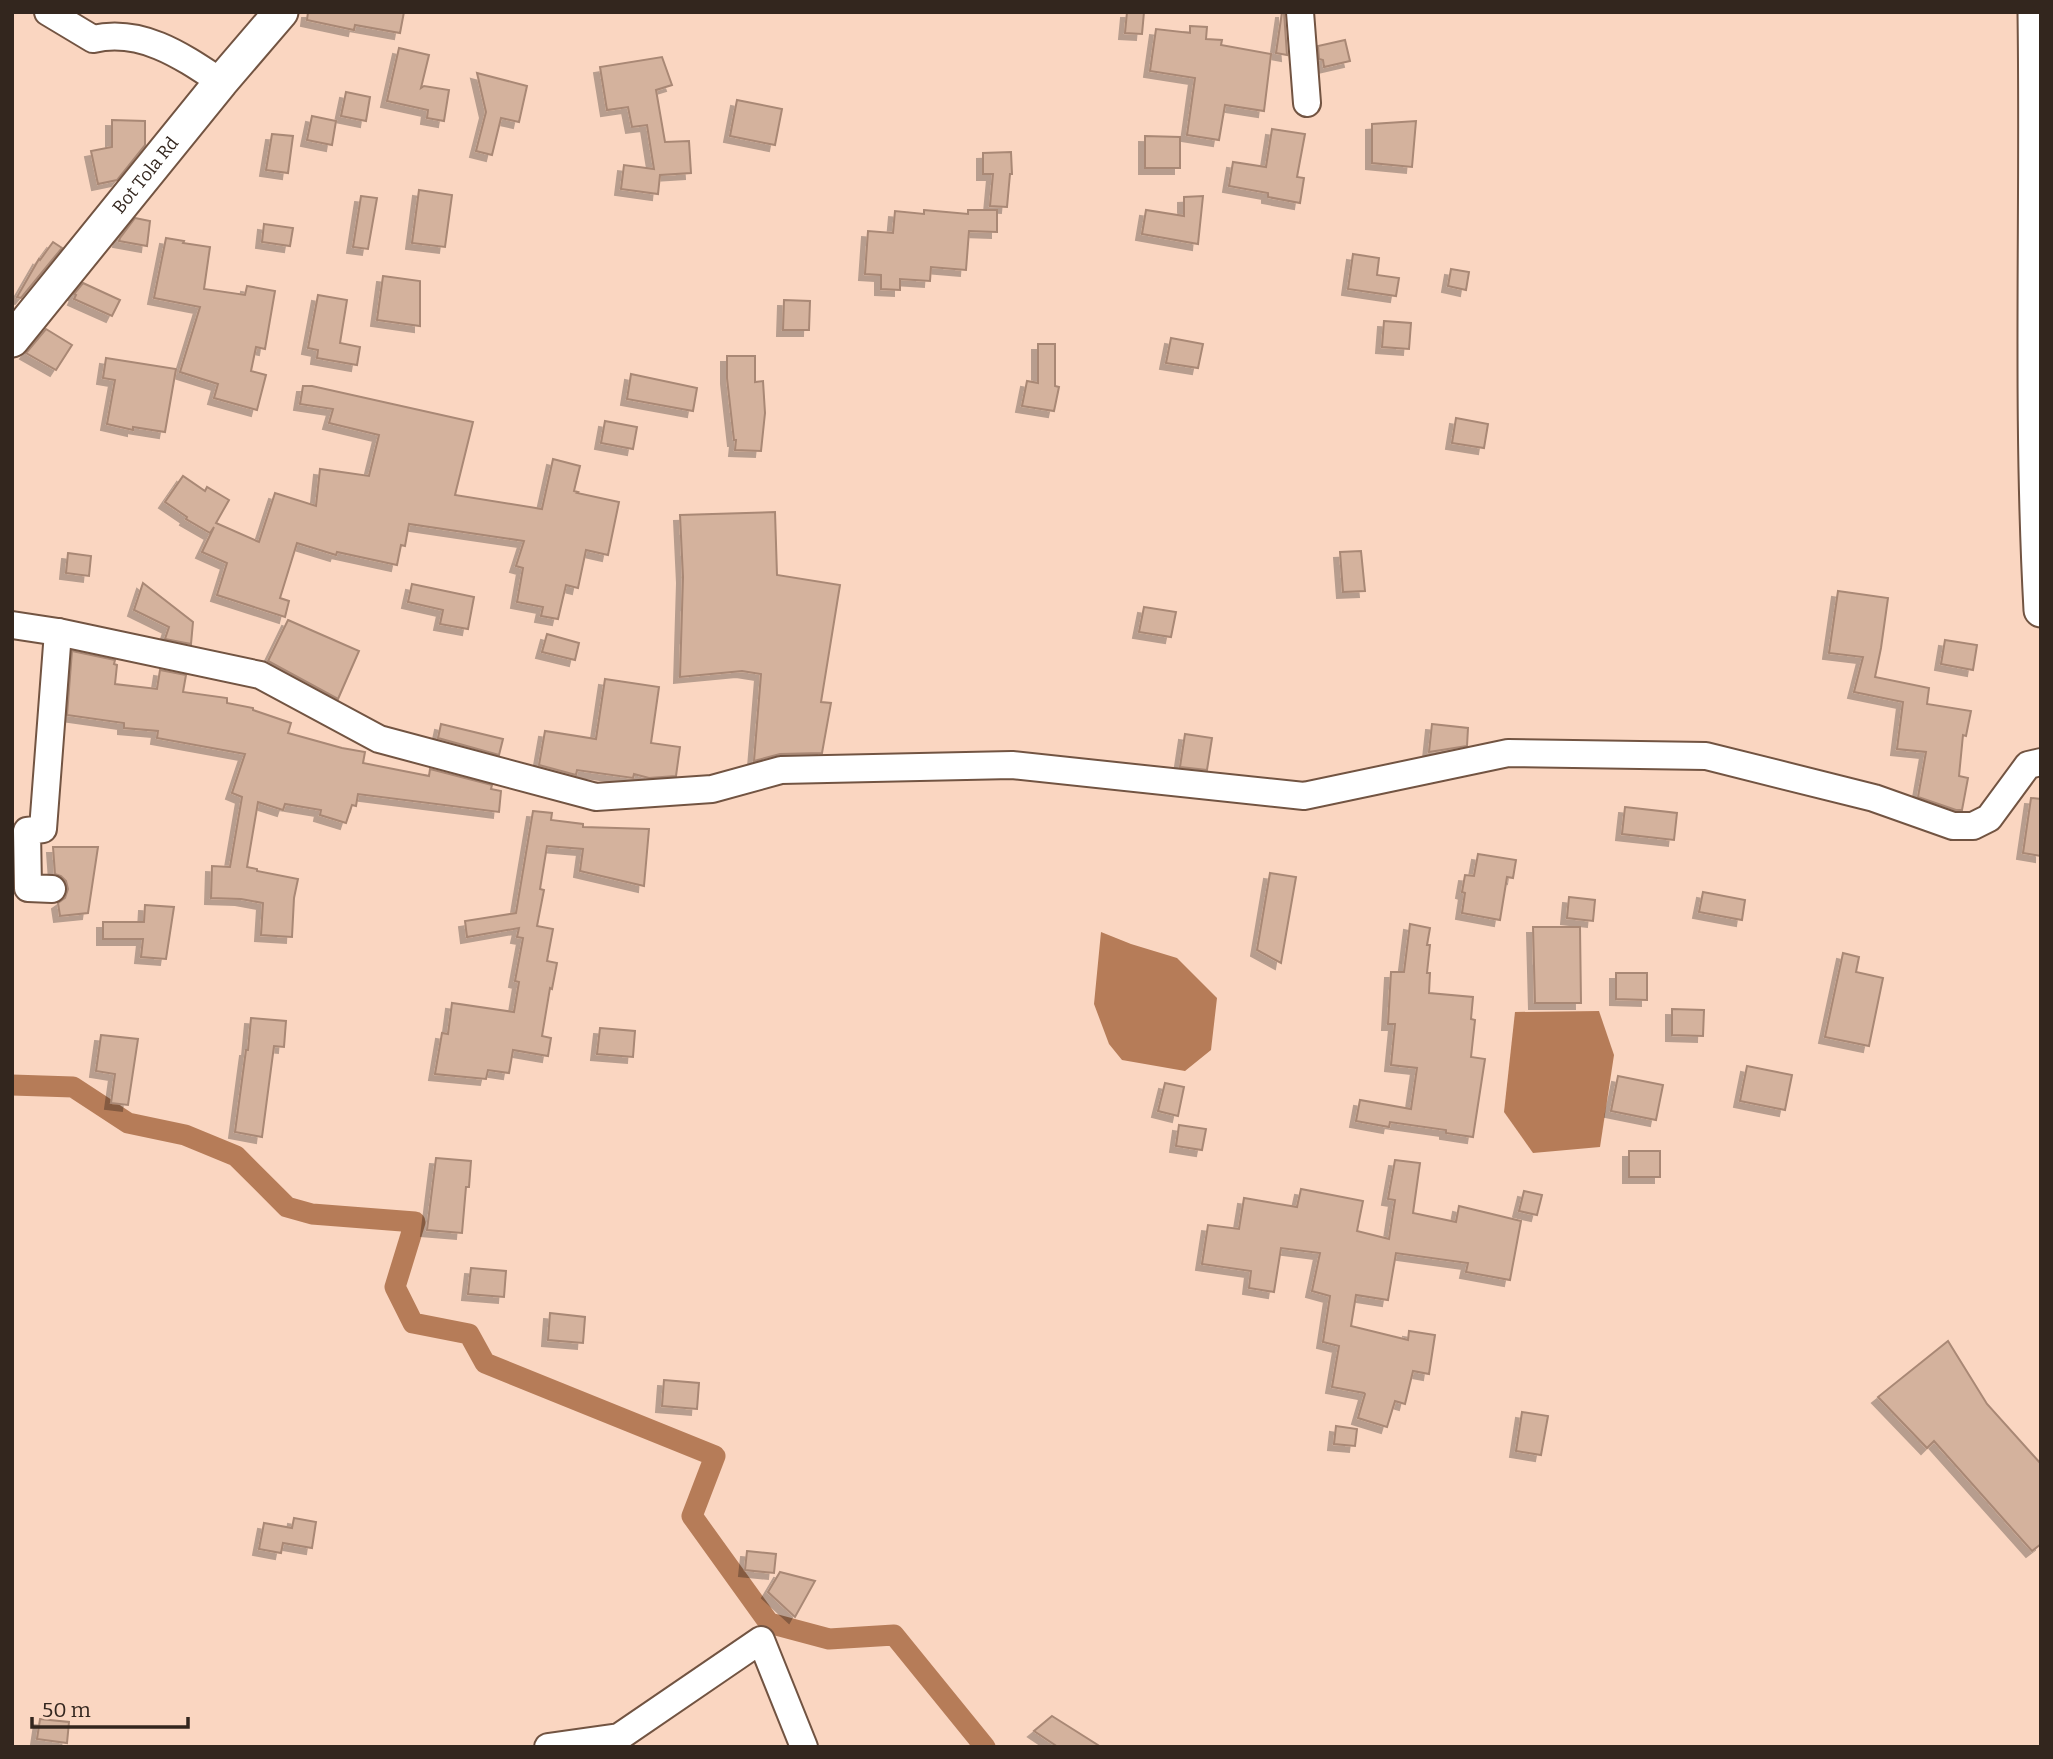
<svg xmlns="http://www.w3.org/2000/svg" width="2053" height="1759" font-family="Bitter,serif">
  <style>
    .water { fill: #b67c58 }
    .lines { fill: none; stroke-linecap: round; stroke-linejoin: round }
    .canal { stroke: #b67c58; stroke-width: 21 }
    .building { fill: #d4b29d; stroke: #a98875; stroke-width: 2; filter: url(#shadow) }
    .minor-casing { stroke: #725442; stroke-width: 30 }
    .major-casing { stroke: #725442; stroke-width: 37 }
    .minor { stroke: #fff; stroke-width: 26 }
    .major { stroke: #fff; stroke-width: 33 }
    .labels { text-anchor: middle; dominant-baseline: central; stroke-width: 5; stroke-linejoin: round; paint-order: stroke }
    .street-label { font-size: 18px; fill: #33261e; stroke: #fad6c1 }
  </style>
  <defs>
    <filter id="shadow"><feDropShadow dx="-6" dy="6" stdDeviation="0" flood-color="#0004"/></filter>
  </defs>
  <rect width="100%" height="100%" fill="#fad6c1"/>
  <g class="water">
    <path d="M1101 932 1131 944 1177 958 1217 998 1211 1050 1185 1071 1122 1060 1109 1044 1094 1004Z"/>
    <path d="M1599 1011 1614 1055 1600 1147 1533 1153 1504 1112 1515 1012Z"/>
  </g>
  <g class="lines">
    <path class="canal" d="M12 1085 73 1087 128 1123 185 1135 236 1156 287 1207 312 1214 415 1222 395 1287 413 1323 469 1334 485 1363 715 1456 692 1516 769 1623 829 1639 894 1635 985 1747"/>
  </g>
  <g class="building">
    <path d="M308 12H404L400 33 355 25 354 30 307 20Z"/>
    <path d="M1127 12H1144L1142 34 1125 33Z"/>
    <path d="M1282 12H1284L1287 55 1276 53Z"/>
    <path d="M1190 26 1207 27 1206 39 1222 40 1221 45 1271 54 1264 111 1225 105 1219 140 1187 135 1195 78 1150 71 1156 29 1190 33Z"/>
    <path d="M1345 40 1350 61 1324 67 1323 60 1319 59 1318 46Z"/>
    <path d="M399 48 429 55 421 88 424 86 449 90 444 121 427 118 428 110 387 101Z"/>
    <path d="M662 57 672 85 656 90 665 142 689 141 691 173 660 175 658 194 621 189 624 165 654 169 647 125 632 127 628 107 607 110 600 67Z"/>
    <path d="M477 73 527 86 519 122 501 118 492 155 476 151 486 112Z"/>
    <path d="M346 92 370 97 366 121 341 116Z"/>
    <path d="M737 100 782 109 775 145 730 136Z"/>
    <path d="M312 116 336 121 332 145 307 140Z"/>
    <path d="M112 120 145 121V145L117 180 98 184 91 151 112 147Z"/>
    <path d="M1416 121 1412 167 1372 163V124Z"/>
    <path d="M1272 129 1305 134 1297 177 1304 178 1300 203 1268 197V193L1229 186 1233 162 1266 167Z"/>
    <path d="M272 134 293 136 288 173 266 170Z"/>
    <path d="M1145 136 1180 137V168H1145Z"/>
    <path d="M1011 152 1012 174H1010L1007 207 990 206 993 174H983V153Z"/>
    <path d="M419 190 452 195 445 247 412 243Z"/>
    <path d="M361 196 377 198 368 249 353 247Z"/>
    <path d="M1203 196 1198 244 1142 234 1146 210 1184 216V197Z"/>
    <path d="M924 210 968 214V210H997V232L969 231 966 270 931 267 930 281 900 279V290L881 289V275L865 274 868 231 893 233 895 211 924 214Z"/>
    <path d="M135 218 150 221 147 246 119 241 120 238Z"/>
    <path d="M264 224 293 228 290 246 262 242Z"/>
    <path d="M166 238 184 241 183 243 210 247 204 289 245 295 247 286 275 291 265 349 256 347 251 371 266 375 257 410 214 398 218 384 180 372 200 307 154 298Z"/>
    <path d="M53 242 62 248 21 298 17 297 39 259 40 260Z"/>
    <path d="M1353 254 1379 258 1377 275 1399 278 1396 296 1348 289Z"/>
    <path d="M1451 269 1469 272 1466 290 1448 286Z"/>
    <path d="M383 276 420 281V326L377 320Z"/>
    <path d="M83 283 120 300 112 316 74 299 76 295 74 294Z"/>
    <path d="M318 295 347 300 340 343 360 347 357 365 317 358 318 350 308 348Z"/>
    <path d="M784 300 810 301 809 330H783Z"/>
    <path d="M1384 321 1411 323 1409 349 1382 347Z"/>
    <path d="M46 329 72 345 56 370 26 353Z"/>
    <path d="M1171 338 1203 344 1198 368 1166 363Z"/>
    <path d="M1038 344H1055V386L1059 387 1054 411 1022 406 1027 381 1038 383Z"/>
    <path d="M727 356H755V382L763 381 765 413 761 451 735 450 736 440H734L727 378Z"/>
    <path d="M106 358 176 369 165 432 133 427V430L107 424 115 380 103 378Z"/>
    <path d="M631 374 697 388 693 411 627 399Z"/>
    <path d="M303 386H312L473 422 455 495 542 509 553 459 580 466 574 491 578 492 577 493 619 502 608 555 586 550 578 588 566 585 558 619 541 616 543 607 517 602 523 568 516 566 524 541 409 524 405 546 401 545 397 565 337 552 336 555 297 543 280 598 289 601 285 617 217 595 227 563 202 552 214 527 210 533 186 519 187 517 165 502 183 476 205 491 207 487 229 500 216 523 259 542 275 493 316 506 320 469 369 476 379 435 329 423 333 409 300 404Z"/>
    <path d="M1456 418 1488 424 1484 448 1452 443Z"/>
    <path d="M605 421 637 427 633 449 601 443Z"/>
    <path d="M775 512 777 575 840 585 821 702 831 703 822 753 780 754 754 761 761 674 742 671 680 677 683 577 680 515Z"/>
    <path d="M1361 551 1365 591 1343 592 1340 552Z"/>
    <path d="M68 553 91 556 89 576 66 573Z"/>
    <path d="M143 583 193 622 191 644 165 639 169 627 134 610Z"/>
    <path d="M412 584 474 597 468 629 440 624 443 610 408 602Z"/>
    <path d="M1838 591 1888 598 1881 648 1875 677 1929 688 1927 704 1971 711 1966 736 1963 735 1959 776 1968 778 1962 810H1956L1918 797 1926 752 1897 749 1903 702 1854 692 1863 657 1829 653Z"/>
    <path d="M1144 607 1176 612 1171 637 1139 632Z"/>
    <path d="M288 620 359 651 338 699 268 661Z"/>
    <path d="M547 634 579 643 575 660 542 652Z"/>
    <path d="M1945 640 1977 645 1973 670 1941 664Z"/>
    <path d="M72 651 115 660 114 664 117 665 115 684 157 689 160 670 186 675 183 692 227 698V703L253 708V710L291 723 288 733 342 748 365 752 363 763 429 776 430 769 492 785 491 789 501 791 499 812 358 794 356 806 352 805 346 823 320 815 321 810 285 804 283 810 258 802 247 867 257 869V871L298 879 294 898 292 937 261 935 263 903 241 899 211 898 212 866 230 867 242 797 232 793 245 754 157 738 158 731 124 728V723L67 715Z"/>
    <path d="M605 679 659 687 651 743 680 747 676 776 649 778 634 774 633 778 577 770 576 775 539 765 545 731 596 739Z"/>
    <path d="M441 724 503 739 499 755 438 738Z"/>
    <path d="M1432 724 1468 728 1467 746 1429 752Z"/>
    <path d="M1185 734 1212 738 1207 770 1180 767Z"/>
    <path d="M2031 798 2041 799V856L2023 853Z"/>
    <path d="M1625 807 1677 813 1674 840 1622 834Z"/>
    <path d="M533 811 552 813 551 820 583 824V827L649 829 644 886 580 871 583 849 547 846 540 889 544 890 537 926 553 929 547 961 557 963 552 989 550 988 542 1036 551 1038 548 1056 513 1050 509 1073 488 1070 486 1079 435 1074 442 1033 448 1034 452 1003 514 1012 519 982 515 981 523 938 517 937 519 928 467 937 465 921 516 913Z"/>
    <path d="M53 847H98L88 913 60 916 58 903 65 898 68 889 66 881 61 876 55 874Z"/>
    <path d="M1478 854 1516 860 1513 878 1507 877 1500 920 1462 913 1465 893 1462 892 1465 875 1474 876Z"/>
    <path d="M1270 873 1296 877 1281 963 1257 950Z"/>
    <path d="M1703 892 1745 900 1742 920 1699 912Z"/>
    <path d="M1569 897 1595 900 1593 921 1567 918Z"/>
    <path d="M145 905 174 907 166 959 141 957 143 939H103V922H144Z"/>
    <path d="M1410 924 1430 928 1427 945H1430L1427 973H1430L1429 993 1473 997 1471 1019 1475 1020 1471 1057 1485 1059 1473 1137 1446 1133V1130L1390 1122 1389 1127 1356 1121 1360 1100 1411 1109 1417 1068 1391 1065 1395 1024H1388L1391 972H1404Z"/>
    <path d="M1533 927H1580L1581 1003H1535Z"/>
    <path d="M1843 953 1859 957 1856 972 1883 978 1869 1046 1825 1037Z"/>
    <path d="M1616 973H1647V1000L1616 999Z"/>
    <path d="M1672 1009 1704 1010 1703 1036 1672 1035Z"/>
    <path d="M251 1018 286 1021 284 1047 274 1046 262 1137 235 1132 246 1050H248Z"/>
    <path d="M600 1028 635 1031 633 1057 597 1054Z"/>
    <path d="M101 1035 138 1039 128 1105 111 1103 115 1074 96 1071Z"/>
    <path d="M1747 1066 1792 1075 1785 1110 1740 1101Z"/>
    <path d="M1618 1076 1663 1085 1656 1120 1611 1111Z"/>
    <path d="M1165 1083 1184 1087 1178 1116 1158 1111Z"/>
    <path d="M1179 1125 1206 1129 1202 1150 1176 1146Z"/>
    <rect x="1629" y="1151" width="31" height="26"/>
    <path d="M436 1158 471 1161 469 1187H466L462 1233 427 1230Z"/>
    <path d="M1395 1160 1420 1163 1413 1213 1456 1222 1459 1206 1521 1221 1510 1280 1466 1272 1468 1263 1396 1253 1388 1300 1356 1295 1351 1326 1408 1340 1409 1331 1435 1335 1429 1374 1413 1371 1405 1404 1395 1401 1387 1427 1358 1418 1365 1394 1364 1393 1332 1387 1339 1346 1323 1342 1330 1296 1312 1291 1320 1253 1281 1248 1274 1292 1249 1288 1251 1271 1202 1264 1208 1225 1239 1229 1244 1198 1297 1207 1301 1189 1363 1201 1357 1231 1389 1239 1395 1200 1388 1199Z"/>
    <path d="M1524 1191 1542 1195 1537 1215 1519 1211Z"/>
    <path d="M471 1268 506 1271 504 1297 468 1294Z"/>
    <path d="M550 1313 585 1317 583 1343 548 1340Z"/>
    <path d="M1948 1341 1987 1404 2041 1464V1544L2032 1551 1934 1441 1927 1448 1878 1397Z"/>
    <path d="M664 1380 699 1383 697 1409 662 1406Z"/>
    <path d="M1522 1412 1548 1416 1541 1455 1516 1451Z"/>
    <path d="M1336 1426 1357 1429 1355 1446 1334 1444Z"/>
    <path d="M294 1518 316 1522 312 1548 283 1543 281 1553 259 1549 264 1523 292 1528Z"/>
    <path d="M747 1551 776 1554 774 1573 745 1570Z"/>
    <path d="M780 1572 815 1581 795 1617 768 1592Z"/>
    <path d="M1052 1716 1101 1747H1058L1034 1731Z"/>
    <path d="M40 1719 69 1722 67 1743 37 1739Z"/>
  </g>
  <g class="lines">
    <defs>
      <g id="minor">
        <path d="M48 12 93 39C142 28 182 56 221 82"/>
        <path d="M1300 12 1307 103"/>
        <path d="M12 625 58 632 260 675 379 739 596 797 712 789 781 770 1012 765 1304 796 1508 753 1706 756 1874 798 1953 826H1973L1989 818 2028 765 2041 762"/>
        <path d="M52 889 28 888 27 831 43 829 58 632"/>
        <path d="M548 1747 619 1737 761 1640 804 1747"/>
      </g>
      <g id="major">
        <path d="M2035 12C2038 212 2030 411 2041 610"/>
        <path id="s1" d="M12 340 221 82 281 12"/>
      </g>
    </defs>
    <use href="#minor" class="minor-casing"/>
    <use href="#major" class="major-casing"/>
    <use href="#minor" class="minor"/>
    <use href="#major" class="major"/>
  </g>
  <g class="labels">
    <g class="street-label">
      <text stroke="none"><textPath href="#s1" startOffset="212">Bot Tola Rd</textPath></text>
    </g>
  </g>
  <rect width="2053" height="1759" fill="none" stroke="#33261e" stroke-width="28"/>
  <path d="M32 1717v10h156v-10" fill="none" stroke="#33261e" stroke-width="3.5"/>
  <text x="42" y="1717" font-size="21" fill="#33261e" stroke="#fad6c1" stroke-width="5" paint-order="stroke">50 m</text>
</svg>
